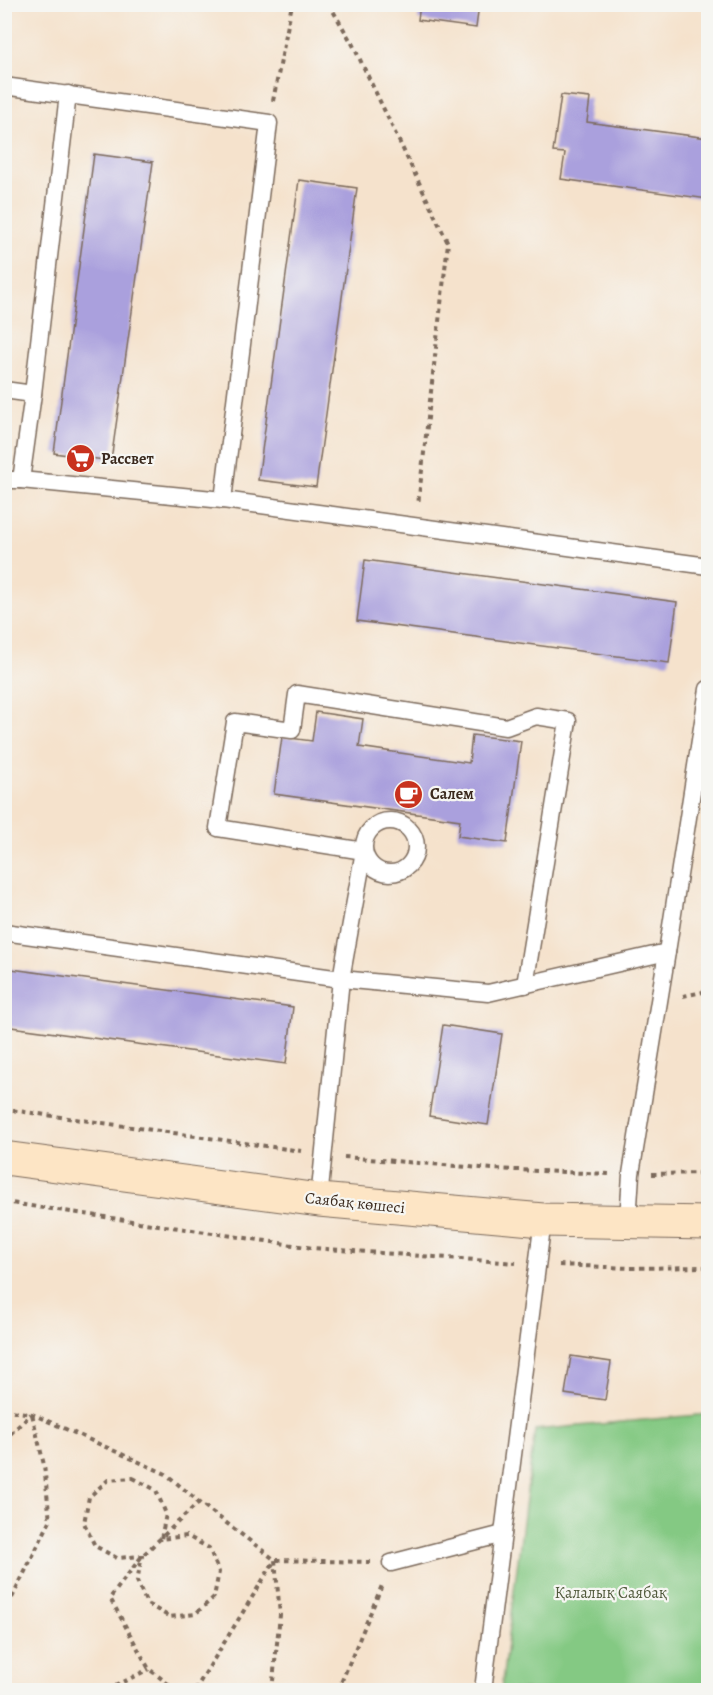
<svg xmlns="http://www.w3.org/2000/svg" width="713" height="1695" font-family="Alegreya,serif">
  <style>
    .green { fill: #84c983; stroke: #607a50; stroke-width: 1.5 }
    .building { fill: #aaa0dd }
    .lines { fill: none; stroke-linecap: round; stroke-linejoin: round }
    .lane-casing { stroke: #7c6a5b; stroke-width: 19 }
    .secondary-casing { stroke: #7c6a5b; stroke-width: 35 }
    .path { stroke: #7c6a5b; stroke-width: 4; stroke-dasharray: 4.5 4.5; stroke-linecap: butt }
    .lane { stroke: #fff; stroke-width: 16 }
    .secondary { stroke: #fde5c5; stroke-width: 33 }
    .labels { text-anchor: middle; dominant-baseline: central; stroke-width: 4.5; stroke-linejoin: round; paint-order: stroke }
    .poi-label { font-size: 16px; font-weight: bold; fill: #3b2a1e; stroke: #f6f6f2; text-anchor: start }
    .street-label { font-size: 16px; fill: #3b2a1e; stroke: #f6f6f2 }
    .park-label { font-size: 16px; fill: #515a3c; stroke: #f6f6f2 }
  </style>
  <rect width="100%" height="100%" fill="#f6f6f2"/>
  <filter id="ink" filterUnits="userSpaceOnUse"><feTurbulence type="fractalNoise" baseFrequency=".0167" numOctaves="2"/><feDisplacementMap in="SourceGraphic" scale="12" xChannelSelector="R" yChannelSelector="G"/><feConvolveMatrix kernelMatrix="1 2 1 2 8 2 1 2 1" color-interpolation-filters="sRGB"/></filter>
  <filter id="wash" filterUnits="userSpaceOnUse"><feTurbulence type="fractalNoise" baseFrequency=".008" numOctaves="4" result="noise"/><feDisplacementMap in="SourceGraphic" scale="24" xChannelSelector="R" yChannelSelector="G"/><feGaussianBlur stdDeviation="1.35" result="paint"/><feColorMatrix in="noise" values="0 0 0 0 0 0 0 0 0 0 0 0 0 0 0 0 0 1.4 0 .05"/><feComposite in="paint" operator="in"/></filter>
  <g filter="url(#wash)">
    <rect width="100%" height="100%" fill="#f5e2cc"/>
    <path class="green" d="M708 1414V1690H501L535 1430Z"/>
    <g id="blocks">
      <g class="building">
        <path d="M420 4H479L476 28 418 20Z"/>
        <path d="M561 95 590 98 587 122 708 138V199L561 179 565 153 553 152Z"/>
        <path d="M94 154 153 162 111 461 54 453Z"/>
        <path d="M299 180 357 188 316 487 258 480Z"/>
        <path d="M365 560 677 602 669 663 357 621Z"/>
        <path d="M4 626 8 627 6 643 4 642Z"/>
        <path d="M316 712 363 719 359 747 469 763 472 735 521 741 507 843 458 836 460 820 274 794 282 737 312 741Z"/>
        <path d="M4 968 293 1007 286 1064 4 1026Z"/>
        <path d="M443 1025 502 1034 488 1125 429 1116Z"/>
        <path d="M571 1356 611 1362 605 1400 565 1394Z"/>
      </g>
    </g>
  </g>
  <g filter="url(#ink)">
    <use href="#blocks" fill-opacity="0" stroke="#7c6a5b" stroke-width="1.5"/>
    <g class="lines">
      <defs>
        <g id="lane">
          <path d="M4 86 269 123 223 500 708 566"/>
          <path d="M4 390 33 394 68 94"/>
          <path d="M4 480H21L223 500"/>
          <path d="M21 480 33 394"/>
          <circle cx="390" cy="847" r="26"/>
          <path d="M4 932 341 979 488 993 667 952 708 689"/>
          <path d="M319 1200 341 979 364 851 218 828 235 722 292 730 297 694 506 727 536 716 568 721 525 985"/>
          <path d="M628 1221 631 1174 667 952"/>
          <path d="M391 1563 503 1534"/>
          <path d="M483 1690 543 1220"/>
        </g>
        <path id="secondary" d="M4 1158 319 1200 543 1220 708 1223"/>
      </defs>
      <use href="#lane" class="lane-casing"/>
      <use href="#secondary" class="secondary-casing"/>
      <g class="path">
        <path d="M329 4 353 45 448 243 418 505"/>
        <path d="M273 101 292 4"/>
        <path d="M683 996 708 991"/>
        <path d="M4 1109 301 1151"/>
        <path d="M344 1157 493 1169 609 1174"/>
        <path d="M652 1174 708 1173"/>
        <path d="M4 1202 313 1248 516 1263"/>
        <path d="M559 1265 630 1268 708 1267"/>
        <path d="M4 1410 32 1414 166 1474 199 1502 275 1560 370 1562"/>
        <path d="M4 1440 31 1414"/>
        <path d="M133 1478 156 1490 166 1514 161 1539 187 1536 209 1548 219 1572 214 1597 195 1614 170 1617 147 1604 137 1581 142 1556 117 1558 95 1546 84 1523 89 1497 108 1480Z"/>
        <path d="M4 1614 50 1521 44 1465 32 1414"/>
        <path d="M107 1690 149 1669"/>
        <path d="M176 1690 149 1669 110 1598 142 1556 199 1502"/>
        <path d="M195 1690 275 1560"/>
        <path d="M272 1690 280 1615 275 1560"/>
        <path d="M338 1690 383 1583"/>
      </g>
      <use href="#lane" class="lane"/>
      <use href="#secondary" class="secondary"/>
    </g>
  </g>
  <defs>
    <symbol id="supermarket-disc" viewBox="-11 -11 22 22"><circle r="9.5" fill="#c8321e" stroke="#f6f6f2"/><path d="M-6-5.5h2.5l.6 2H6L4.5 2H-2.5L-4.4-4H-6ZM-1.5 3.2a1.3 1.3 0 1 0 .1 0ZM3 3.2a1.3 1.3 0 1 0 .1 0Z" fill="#fff"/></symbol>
    <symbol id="cafe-disc" viewBox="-11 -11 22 22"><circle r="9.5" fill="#c8321e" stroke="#f6f6f2"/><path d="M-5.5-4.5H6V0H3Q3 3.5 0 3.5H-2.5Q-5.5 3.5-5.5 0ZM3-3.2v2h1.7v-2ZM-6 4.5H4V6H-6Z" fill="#fff"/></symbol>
  </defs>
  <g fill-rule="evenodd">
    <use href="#supermarket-disc" x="64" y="442" width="33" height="33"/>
    <use href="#cafe-disc" x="392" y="778" width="33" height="33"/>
  </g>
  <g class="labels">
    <g class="poi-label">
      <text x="101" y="459">Рассвет</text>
      <text x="430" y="794">Салем</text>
    </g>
    <g class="street-label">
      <text transform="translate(355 1203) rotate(6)">Саябақ көшесі</text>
    </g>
    <g class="park-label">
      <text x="611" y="1593">Қалалық Саябақ</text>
    </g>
  </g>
  <rect width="713" height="1695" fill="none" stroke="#f6f6f2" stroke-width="24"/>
</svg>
